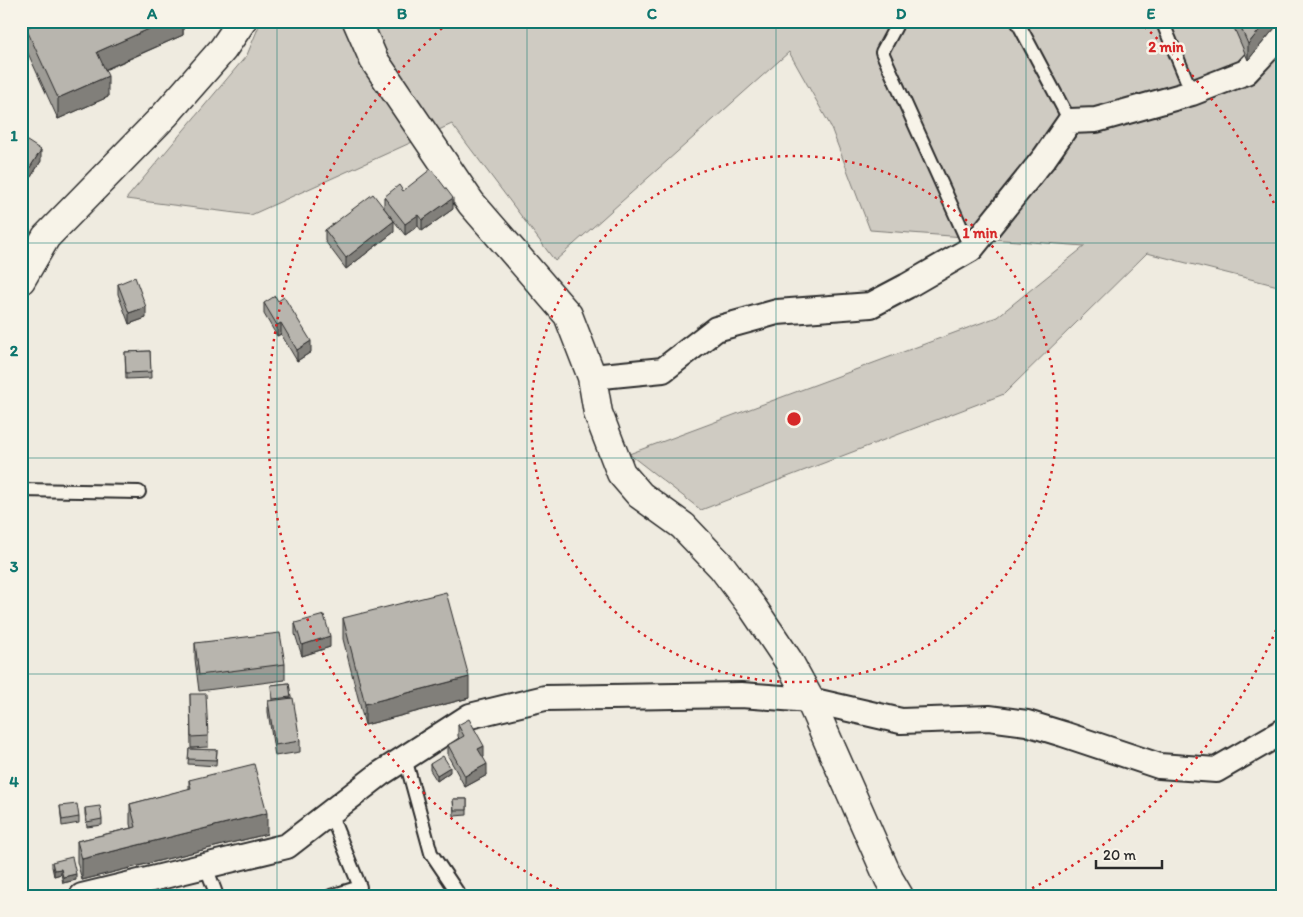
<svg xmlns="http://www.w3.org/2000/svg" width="1303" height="917" font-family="Itim,sans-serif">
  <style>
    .green { fill: #cfcbc2; stroke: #7d7b76 }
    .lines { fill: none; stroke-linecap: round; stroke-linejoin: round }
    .lane-casing { stroke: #2b2b2b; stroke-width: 16 }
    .street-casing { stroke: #2b2b2b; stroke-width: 28 }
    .secondary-casing { stroke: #2b2b2b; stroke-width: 31 }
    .lane { stroke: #f7f3e8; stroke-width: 12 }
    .street { stroke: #f7f3e8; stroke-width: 24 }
    .secondary { stroke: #f7f3e8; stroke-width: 28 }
    .wall { fill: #9e9c96; stroke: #2b2b2b }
    .shaded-wall { fill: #817f7a; stroke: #2b2b2b }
    .building { fill: #b8b5ae; stroke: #2b2b2b }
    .grid { fill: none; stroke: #0f766e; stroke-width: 1; stroke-opacity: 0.55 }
    .ring { fill: none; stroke: #d62828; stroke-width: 2.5; stroke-dasharray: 2.5 5 }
    .centre { fill: #d62828; stroke: #f7f3e8; stroke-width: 2.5 }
    .ring-label { font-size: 15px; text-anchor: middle; font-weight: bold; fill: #d62828; stroke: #f7f3e8; stroke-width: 5; stroke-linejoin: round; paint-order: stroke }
    .neatline { fill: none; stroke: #0f766e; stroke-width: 2 }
    .grid-label { font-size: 16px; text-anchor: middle; font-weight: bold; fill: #0f766e }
  </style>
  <rect width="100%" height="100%" fill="#efebe0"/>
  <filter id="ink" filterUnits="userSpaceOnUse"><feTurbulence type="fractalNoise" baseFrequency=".02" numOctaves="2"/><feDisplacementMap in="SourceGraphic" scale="10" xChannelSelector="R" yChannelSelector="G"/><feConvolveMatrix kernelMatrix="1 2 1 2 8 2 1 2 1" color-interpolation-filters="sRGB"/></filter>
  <g filter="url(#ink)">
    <path class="green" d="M261 21H1282V287L1147 253 1004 394 701 510 629 454 997 317 1085 246 870 230 830 125 789 52 555 261 452 124 251 215 126 199 247 55Z"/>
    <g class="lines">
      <defs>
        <g id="lane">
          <path d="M894 21 896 26 882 52 971 249"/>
          <path d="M1017 21 1070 121"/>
          <path d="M1162 21 1192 93"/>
          <path d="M21 490 139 492"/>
          <path d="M405 758 431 853 460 896"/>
          <path d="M330 813 360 887 331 896"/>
          <path d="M206 867 217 896"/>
        </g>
        <g id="street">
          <path d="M592 377 663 370 716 329 777 312 871 305 907 286 971 249 1045 157 1070 121 1096 120 1192 93 1246 72 1282 34"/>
          <path d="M82 896 287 846 380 774 470 716 545 698 741 695 810 700 901 721 989 718 1027 723 1063 734 1159 766 1216 770 1282 732"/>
        </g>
        <g id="secondary">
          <path d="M357 21 374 60 471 203 568 315 592 377 598 413 621 473 640 495 683 526 722 567 753 608 788 660 810 700 889 879 899 896"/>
          <path d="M21 280 46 237 165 115 223 49 242 21"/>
        </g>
      </defs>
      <use href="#lane" class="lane-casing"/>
      <use href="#street" class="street-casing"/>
      <use href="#secondary" class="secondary-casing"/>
      <use href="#lane" class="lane"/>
      <use href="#street" class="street"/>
      <use href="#secondary" class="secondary"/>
    </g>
    <g class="wall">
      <path d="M183 21V35L105 70 108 97 58 119 26 49V28Z"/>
      <path d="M1231 21H1280V22L1248 60Z"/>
      <path d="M21 137 41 161 29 180 21 175Z"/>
      <path d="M403 191 453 209 422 231 418 226 405 235 384 208V197Z"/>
      <path d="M325 230 394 232 346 269 325 241Z"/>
      <path d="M118 284 146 318 129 324 118 294Z"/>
      <path d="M264 303 311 352 297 361 281 334 277 336 264 314Z"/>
      <path d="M150 351 151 378 126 379 125 352Z"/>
      <path d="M343 618 469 698 365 725 343 639Z"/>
      <path d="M295 623 330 647 302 656 295 634Z"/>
      <path d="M195 643 285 664V680L199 691 195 659Z"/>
      <path d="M289 683 291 698 300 741V752L275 756 268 712V701H272L271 685Z"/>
      <path d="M190 694 208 736V747L191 748Z"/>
      <path d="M458 725 484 757H483L487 775 465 787 448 756V745L459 739 458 736Z"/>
      <path d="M189 749 217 750 216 766 188 764Z"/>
      <path d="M430 764 450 772 437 781 430 770Z"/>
      <path d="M189 780 267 834 82 880 77 862V841L131 828 130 824V804L189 789Z"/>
      <path d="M453 799H467V815L454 816Z"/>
      <path d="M60 806 79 817V823L62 826Z"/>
      <path d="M85 808 102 819V825L87 827 85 814Z"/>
      <path d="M52 862 76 880 63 883 61 874 54 876 52 867Z"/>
    </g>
    <g class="shaded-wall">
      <path d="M167 21H183V35L97 73V52Z"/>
      <path d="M1267 21 1280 22 1248 60V44Z"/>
      <path d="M108 76V97L58 119V98Z"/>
      <path d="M41 150V161L29 180V169Z"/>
      <path d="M453 198V209L422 231V220Z"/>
      <path d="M418 215V226L405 235V224Z"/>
      <path d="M394 221V232L346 269V258Z"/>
      <path d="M146 307V318L129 324V313Z"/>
      <path d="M281 323V334L277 336V325Z"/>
      <path d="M311 341V352L297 361V350Z"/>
      <path d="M330 636V647L302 656V645Z"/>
      <path d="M469 677V698L365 725V704Z"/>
      <path d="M484 746V757L478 760V749Z"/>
      <path d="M487 764V775L465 787V776Z"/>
      <path d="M450 767V772L437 781V775Z"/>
      <path d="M267 813V834L82 880V859Z"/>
      <path d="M61 869V874L54 876V870Z"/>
      <path d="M76 874V880L63 883V877Z"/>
    </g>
    <g class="building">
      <path d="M42 21H167L97 52 108 76 58 98 26 28Z"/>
      <path d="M1238 21H1267L1248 44Z"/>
      <path d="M21 137 41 150 29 169 21 164Z"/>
      <path d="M431 169 453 198 422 220 418 215 405 224 384 197 399 185 403 191Z"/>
      <path d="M373 194 394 221 346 258 325 230Z"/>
      <path d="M135 277 146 307 129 313 118 284Z"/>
      <path d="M275 296 278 301 284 297 311 341 297 350 281 323 277 325 264 303Z"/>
      <path d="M150 351 151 372 126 373 125 352Z"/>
      <path d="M446 592 469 677 365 704 343 618Z"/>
      <path d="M324 615 330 636 302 645 295 623Z"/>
      <path d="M280 633 285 664 199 675 195 643Z"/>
      <path d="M289 683 291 697 273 699 271 685Z"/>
      <path d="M190 694H206L208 736 191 737Z"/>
      <path d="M293 698 300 741 275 745 268 701Z"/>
      <path d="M469 719 484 746 478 749 487 764 465 776 448 745 464 736 458 725Z"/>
      <path d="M189 749 217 750 216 760 188 759Z"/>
      <path d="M443 756 450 767 437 775 430 764Z"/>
      <path d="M254 764 267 813 82 859 77 841 136 827 130 804 191 788 189 780Z"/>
      <path d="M453 799H467V810H454Z"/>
      <path d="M77 804 79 817 62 820 60 806Z"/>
      <path d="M100 806 102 819 87 822 85 808Z"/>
      <path d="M72 857 76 874 63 877 61 869 54 870 52 862Z"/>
    </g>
  </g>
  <path class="grid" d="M277 21V896M527 21V896M776 21V896M1026 21V896M21 243H1282M21 458H1282M21 674H1282"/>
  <g class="ring">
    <circle cx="794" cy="419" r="263"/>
    <path d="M1282 616A526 526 0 0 1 1016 896M572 896A526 526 0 0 1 449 22M1139 22A526 526 0 0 1 1282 222"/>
  </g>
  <circle cx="794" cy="419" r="8" class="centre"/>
  <g class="ring-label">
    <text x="1166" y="52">2 min</text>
    <text x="980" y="238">1 min</text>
  </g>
  <rect width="1303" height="917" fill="none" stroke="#f7f3e8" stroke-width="55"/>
  <path d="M1096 860v8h66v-8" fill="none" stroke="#2b2b2b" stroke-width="2.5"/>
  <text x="1103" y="860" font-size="15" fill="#2b2b2b" stroke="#f7f3e8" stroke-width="4" paint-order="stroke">20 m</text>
  <rect x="28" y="28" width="1248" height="862" class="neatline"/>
  <g class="grid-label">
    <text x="152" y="19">A</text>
    <text x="402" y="19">B</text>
    <text x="652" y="19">C</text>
    <text x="901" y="19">D</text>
    <text x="1151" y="19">E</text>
    <text x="14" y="141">1</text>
    <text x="14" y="356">2</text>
    <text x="14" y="572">3</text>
    <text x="14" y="787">4</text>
  </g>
</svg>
